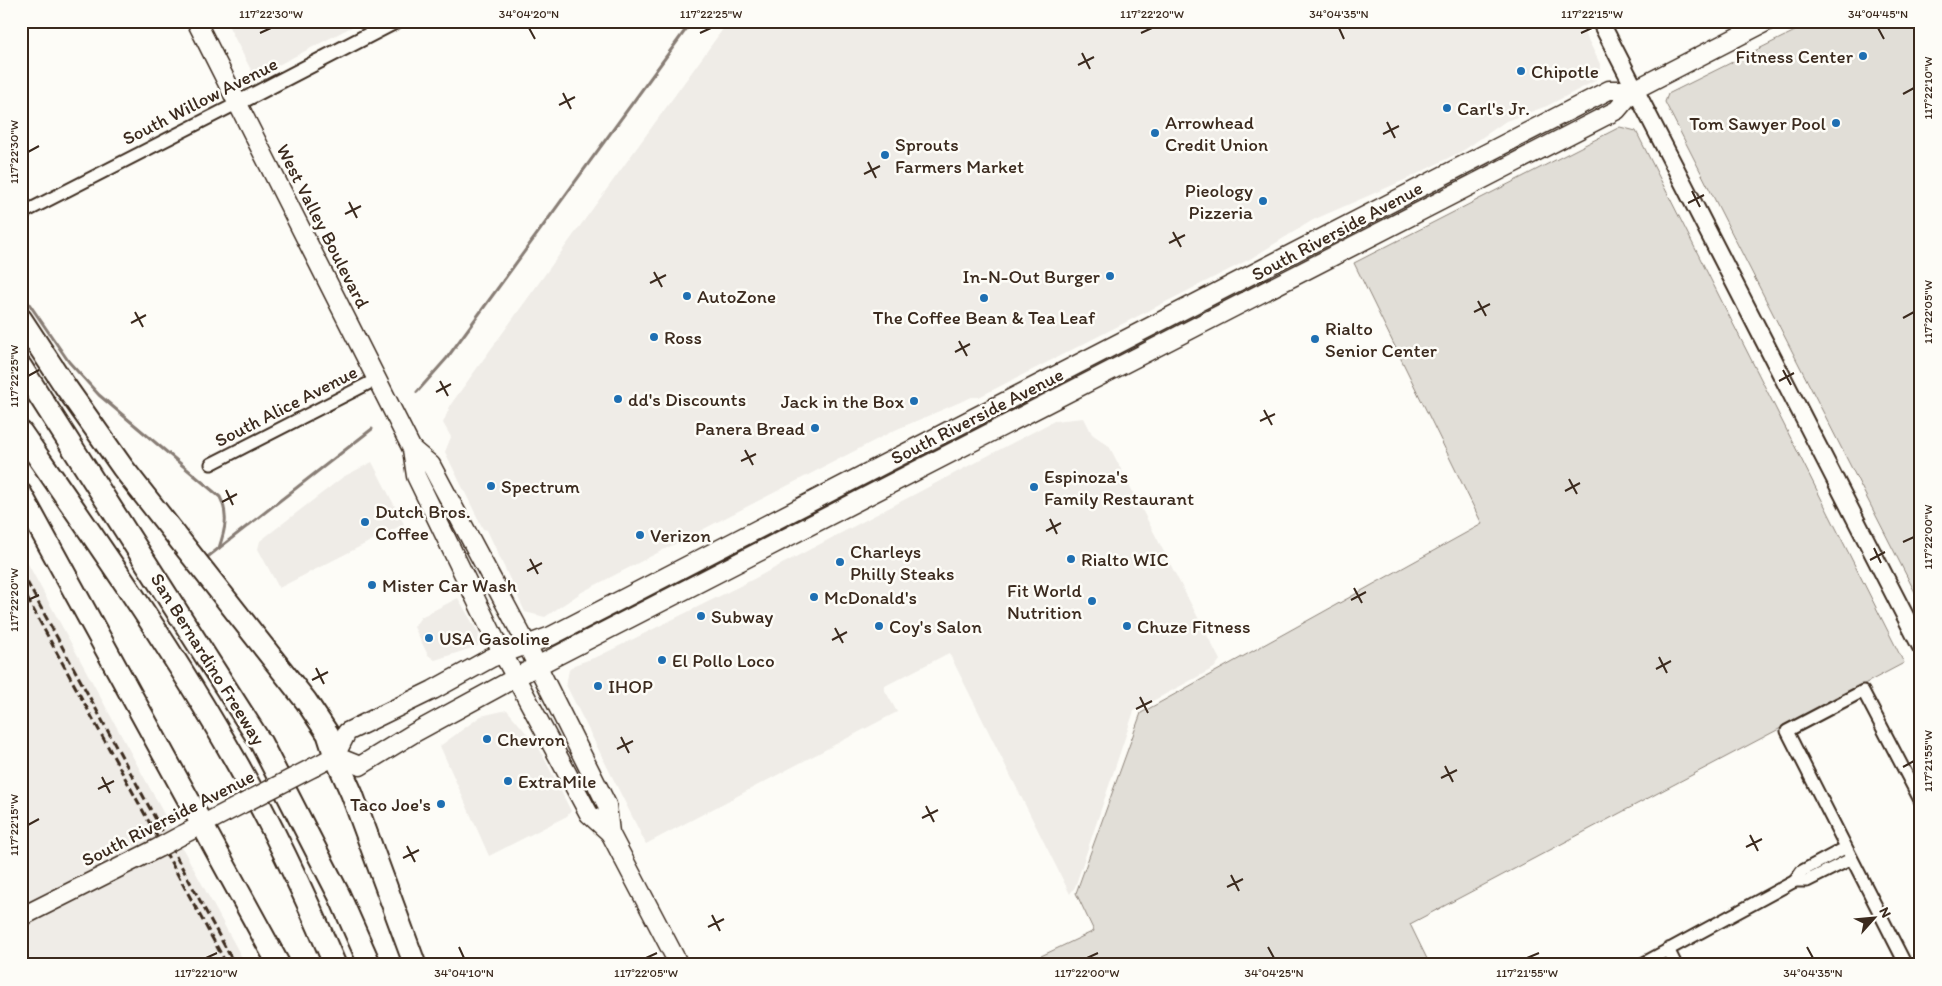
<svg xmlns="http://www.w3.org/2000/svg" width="1942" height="986" font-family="Itim,sans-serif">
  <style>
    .built { fill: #efece7 }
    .green { fill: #e1ded7; stroke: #8e847a }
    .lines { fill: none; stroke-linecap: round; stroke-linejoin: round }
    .stream { stroke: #887d74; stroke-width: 3 }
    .minor-casing { stroke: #3b2a1e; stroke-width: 15 }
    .tertiary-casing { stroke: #3b2a1e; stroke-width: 18 }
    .secondary-casing { stroke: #3b2a1e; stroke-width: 20 }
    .primary-casing { stroke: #3b2a1e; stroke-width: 21 }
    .motorway-casing { stroke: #3b2a1e; stroke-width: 25 }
    .minor { stroke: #fdfcf7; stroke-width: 11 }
    .tertiary { stroke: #fdfcf7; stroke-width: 14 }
    .secondary { stroke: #fdfcf7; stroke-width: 16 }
    .primary { stroke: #fdfcf7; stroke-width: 18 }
    .motorway { stroke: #fdfcf7; stroke-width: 21 }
    .rail { stroke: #3b2a1e; stroke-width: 3; stroke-dasharray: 8 4; stroke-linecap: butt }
    .primary-bridge-casing { stroke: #3b2a1e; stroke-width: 21; stroke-linecap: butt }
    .primary-bridge { stroke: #fdfcf7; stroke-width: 18 }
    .ticks { fill: none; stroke: #3b2a1e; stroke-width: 2 }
    .poi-dot { fill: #1f6fb2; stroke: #fdfcf7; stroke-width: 2 }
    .labels { text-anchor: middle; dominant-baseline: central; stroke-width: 5; stroke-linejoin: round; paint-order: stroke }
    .poi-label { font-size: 19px; fill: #3b2a1e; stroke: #fdfcf7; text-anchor: start }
    .street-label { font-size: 19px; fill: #3b2a1e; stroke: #fdfcf7 }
    .neatline { fill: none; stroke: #3b2a1e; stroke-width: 2 }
    .ticks-label { font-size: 12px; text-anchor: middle; fill: #3b2a1e }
  </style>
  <rect width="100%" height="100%" fill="#fdfcf7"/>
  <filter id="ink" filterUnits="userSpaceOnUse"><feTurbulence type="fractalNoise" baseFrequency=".02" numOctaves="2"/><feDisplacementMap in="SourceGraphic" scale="10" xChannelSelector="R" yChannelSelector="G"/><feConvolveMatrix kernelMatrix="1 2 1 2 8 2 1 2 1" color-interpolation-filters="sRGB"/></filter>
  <g filter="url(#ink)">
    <g class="built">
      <path d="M226 21H363L261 74 252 72Z"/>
      <path d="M737 21H1579L1601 66 1595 81 1547 106 1506 121 1464 150 1409 178 1313 220 1250 259 979 397H972L895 430 582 592 545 617 525 612 487 530 483 529 445 452 451 437 443 423 451 404 723 29Z"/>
      <path d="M1084 418 1092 434 1109 446 1220 660 1214 668 1134 711 1075 887 1070 894 949 653 883 687 897 712 646 844 566 685 569 670 574 665 599 656 746 583 1054 421Z"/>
      <path d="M372 462 404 524 279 588 258 549 260 541 343 477Z"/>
      <path d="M21 551 246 965H21Z"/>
      <path d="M458 598 479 634 478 646 435 660 428 655 414 627 421 617Z"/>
      <path d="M507 710 539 748 571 811 567 816 489 856 440 746 481 716Z"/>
    </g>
    <g class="green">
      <path d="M1815 21H1921V604L1665 102 1668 94Z"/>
      <path d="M1620 127 1636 131 1904 663 1410 924 1430 965H1022L1094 931 1076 893 1141 713 1482 524 1354 263Z"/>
    </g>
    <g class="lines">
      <g class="stream">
        <path d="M21 292 69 362 99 395 220 497C229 515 225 530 219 548"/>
        <path d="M417 392 447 358 692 21"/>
        <path d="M205 559 372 429"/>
      </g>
      <defs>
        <g id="minor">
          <path d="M21 214 238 103"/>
          <path d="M211 464 377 379"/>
          <path d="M1845 848 1802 871 1795 881H1807L1851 859"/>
          <path d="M1668 949 1676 965"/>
          <path d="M1640 965 1795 881"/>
          <path d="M1906 965 1787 731 1863 691 1921 802"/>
        </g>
        <path id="tertiary" d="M238 103 396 21"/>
        <path id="secondary" d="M1600 21 1921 647"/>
        <g id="primary">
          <path d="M196 21 412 449 416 476 495 639 589 814 610 833"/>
          <path d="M412 449 431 465 525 641 607 805 610 833 679 965"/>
          <path d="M335 756 360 766 414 733 537 666 1617 110 1634 90 1768 21"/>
          <path d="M314 767 335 756 347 732 433 690 491 658 551 636 1609 90H1634"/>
          <path d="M182 835 242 804"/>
          <path d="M21 917 160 847"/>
        </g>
        <g id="motorway">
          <path d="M21 319 65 386 123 468 306 701 328 734 335 756 352 794 415 965"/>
          <path d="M21 367 261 743 339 895 370 965"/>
          <path d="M21 432C95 539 170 645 234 758 272 824 305 895 335 965"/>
          <path d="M21 494 279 965"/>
        </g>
      </defs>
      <use href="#minor" class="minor-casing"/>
      <use href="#tertiary" class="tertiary-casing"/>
      <use href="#secondary" class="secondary-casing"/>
      <use href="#primary" class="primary-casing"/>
      <use href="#motorway" class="motorway-casing"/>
      <use href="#minor" class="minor"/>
      <use href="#tertiary" class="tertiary"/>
      <use href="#secondary" class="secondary"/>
      <use href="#primary" class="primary"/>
      <use href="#motorway" class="motorway"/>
      <g class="rail">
        <path d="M21 571 235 965"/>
        <path d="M27 598 227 965"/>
      </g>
      <defs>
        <g id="primary-bridge">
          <path d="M242 804 314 767"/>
          <path d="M160 847 182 835"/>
        </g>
      </defs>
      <use href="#primary-bridge" class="primary-bridge-casing"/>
      <use href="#primary-bridge" class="primary-bridge"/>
    </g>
  </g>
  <path class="ticks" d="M529 28 535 39M1339 28 1344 39M1878 28 1884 39M260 33 271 28M700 33 711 28M1141 33 1152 28M1581 33 1592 28M1082 53 1090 69M1078 65 1094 57M563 93 571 109M1903 94 1914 88M559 105 575 97M1387 122 1395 138M1383 134 1399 126M28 152 39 146M868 162 876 178M864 174 880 166M1692 191 1700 207M349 202 357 218M1688 203 1704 195M345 214 361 206M1173 232 1181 247M1169 243 1185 235M654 272 662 287M650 283 666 275M1478 301 1486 316M135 312 143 327M1474 312 1490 304M1903 318 1914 312M131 323 146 315M959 341 967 356M955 352 970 344M1783 370 1791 385M28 376 39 370M440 381 448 396M1779 381 1794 373M436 392 451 384M1264 410 1272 425M1260 421 1275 414M745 450 753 465M741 461 756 454M1569 479 1577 494M226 490 233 505M1565 491 1580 483M222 502 237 494M1050 519 1057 534M1046 531 1061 523M1903 542 1914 537M1874 548 1881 563M530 559 538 574M1870 560 1885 552M527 571 542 563M1354 588 1362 603M28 600 39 595M1351 600 1366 592M835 628 843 643M832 640 847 632M1659 657 1667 673M316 668 324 684M1656 669 1671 661M312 680 328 672M1140 697 1148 713M1136 709 1152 701M621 737 629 753M617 749 633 741M1445 766 1453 782M1903 767 1914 761M102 777 110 793M1441 778 1457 770M98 789 114 781M926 806 934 822M922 818 938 810M28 825 39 819M1750 835 1758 851M407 846 415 862M1746 847 1762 839M403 858 419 850M1231 875 1239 891M1227 887 1243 879M712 915 720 931M708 927 724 919M459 947 464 958M1268 947 1274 958M1807 947 1813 958M206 958 217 953M646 958 657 953M1087 958 1098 953M1527 958 1539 953"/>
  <g class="poi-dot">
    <circle cx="1863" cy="56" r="5"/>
    <circle cx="1521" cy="71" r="5"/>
    <circle cx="1447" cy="108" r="5"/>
    <circle cx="1836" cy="123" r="5"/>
    <circle cx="1155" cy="133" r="5"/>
    <circle cx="885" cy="155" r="5"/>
    <circle cx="1263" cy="201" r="5"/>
    <circle cx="1110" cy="276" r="5"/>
    <circle cx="687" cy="296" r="5"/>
    <circle cx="984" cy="298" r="5"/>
    <circle cx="654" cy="337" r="5"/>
    <circle cx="1315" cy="339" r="5"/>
    <circle cx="618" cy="399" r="5"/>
    <circle cx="914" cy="401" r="5"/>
    <circle cx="815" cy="428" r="5"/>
    <circle cx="491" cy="486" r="5"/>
    <circle cx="1034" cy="487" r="5"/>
    <circle cx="365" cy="522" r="5"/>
    <circle cx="640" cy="535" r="5"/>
    <circle cx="1071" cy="559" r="5"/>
    <circle cx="840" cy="562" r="5"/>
    <circle cx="372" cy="585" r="5"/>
    <circle cx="814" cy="597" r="5"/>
    <circle cx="1092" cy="601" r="5"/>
    <circle cx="701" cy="616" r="5"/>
    <circle cx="879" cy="626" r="5"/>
    <circle cx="1127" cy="626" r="5"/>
    <circle cx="429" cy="638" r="5"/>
    <circle cx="662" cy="660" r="5"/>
    <circle cx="598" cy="686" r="5"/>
    <circle cx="487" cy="739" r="5"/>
    <circle cx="508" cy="781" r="5"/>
    <circle cx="441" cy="804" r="5"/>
  </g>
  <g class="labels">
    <g class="poi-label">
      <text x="1853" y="56" text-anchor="end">Fitness Center</text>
      <text x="1531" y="71">Chipotle</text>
      <text x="1457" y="108">Carl's Jr.</text>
      <text x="1165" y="122">Arrowhead<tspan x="1165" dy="22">Credit Union</tspan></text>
      <text x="1826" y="123" text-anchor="end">Tom Sawyer Pool</text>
      <text x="895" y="144">Sprouts<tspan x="895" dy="22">Farmers Market</tspan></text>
      <text x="1253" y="190" text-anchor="end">Pieology<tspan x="1253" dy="22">Pizzeria</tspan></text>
      <text x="1100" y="276" text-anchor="end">In-N-Out Burger</text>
      <text x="697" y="296">AutoZone</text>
      <text x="984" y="317" text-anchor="middle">The Coffee Bean &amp; Tea Leaf</text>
      <text x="1325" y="328">Rialto<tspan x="1325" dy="22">Senior Center</tspan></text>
      <text x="664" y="337">Ross</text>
      <text x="628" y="399">dd's Discounts</text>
      <text x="904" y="401" text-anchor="end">Jack in the Box</text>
      <text x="805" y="428" text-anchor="end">Panera Bread</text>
      <text x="1044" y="476">Espinoza's<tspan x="1044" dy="22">Family Restaurant</tspan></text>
      <text x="501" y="486">Spectrum</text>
      <text x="375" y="511">Dutch Bros.<tspan x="375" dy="22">Coffee</tspan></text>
      <text x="650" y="535">Verizon</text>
      <text x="850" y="551">Charleys<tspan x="850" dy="22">Philly Steaks</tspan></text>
      <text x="1081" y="559">Rialto WIC</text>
      <text x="382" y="585">Mister Car Wash</text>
      <text x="1082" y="590" text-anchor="end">Fit World<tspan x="1082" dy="22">Nutrition</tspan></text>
      <text x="824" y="597">McDonald's</text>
      <text x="711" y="616">Subway</text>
      <text x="889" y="626">Coy's Salon</text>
      <text x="1137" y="626">Chuze Fitness</text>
      <text x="439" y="638">USA Gasoline</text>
      <text x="672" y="660">El Pollo Loco</text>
      <text x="608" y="686">IHOP</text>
      <text x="497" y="739">Chevron</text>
      <text x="518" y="781">ExtraMile</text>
      <text x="431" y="804" text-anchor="end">Taco Joe's</text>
    </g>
    <g class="street-label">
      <text transform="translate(200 101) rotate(-27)">South Willow Avenue</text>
      <text transform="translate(323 226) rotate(63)">West Valley Boulevard</text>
      <text transform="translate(1337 231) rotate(-28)">South Riverside Avenue</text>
      <text transform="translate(286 406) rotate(-27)">South Alice Avenue</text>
      <text transform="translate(977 416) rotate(-27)">South Riverside Avenue</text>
      <text transform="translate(208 659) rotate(58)">San Bernardino Freeway</text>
      <text transform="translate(168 818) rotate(-27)">South Riverside Avenue</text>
    </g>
  </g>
  <rect width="1942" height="986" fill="none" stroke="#fdfcf7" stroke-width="55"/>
  <g transform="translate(1874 918) rotate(63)" stroke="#fdfcf7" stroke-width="4" paint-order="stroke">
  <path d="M0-4L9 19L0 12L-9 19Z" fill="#3b2a1e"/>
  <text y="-8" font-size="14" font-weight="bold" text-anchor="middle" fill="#3b2a1e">N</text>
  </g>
  <rect x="28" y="28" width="1886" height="930" class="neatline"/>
  <g class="ticks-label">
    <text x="271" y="18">117°22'30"W</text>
    <text x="529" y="18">34°04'20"N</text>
    <text x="711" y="18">117°22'25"W</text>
    <text x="1152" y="18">117°22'20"W</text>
    <text x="1339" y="18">34°04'35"N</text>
    <text x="1592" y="18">117°22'15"W</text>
    <text x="1878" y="18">34°04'45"N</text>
    <text transform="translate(1928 88) rotate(-90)" y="4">117°22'10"W</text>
    <text transform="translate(14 152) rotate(-90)" y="4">117°22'30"W</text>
    <text transform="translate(1928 312) rotate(-90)" y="4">117°22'05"W</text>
    <text transform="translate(14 376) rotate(-90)" y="4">117°22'25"W</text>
    <text transform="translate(1928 537) rotate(-90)" y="4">117°22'00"W</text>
    <text transform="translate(14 600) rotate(-90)" y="4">117°22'20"W</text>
    <text transform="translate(1928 761) rotate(-90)" y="4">117°21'55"W</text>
    <text transform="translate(14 825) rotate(-90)" y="4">117°22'15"W</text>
    <text x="206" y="977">117°22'10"W</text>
    <text x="464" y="977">34°04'10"N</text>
    <text x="646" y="977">117°22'05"W</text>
    <text x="1087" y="977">117°22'00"W</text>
    <text x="1274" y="977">34°04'25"N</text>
    <text x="1527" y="977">117°21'55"W</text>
    <text x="1813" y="977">34°04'35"N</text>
  </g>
</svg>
